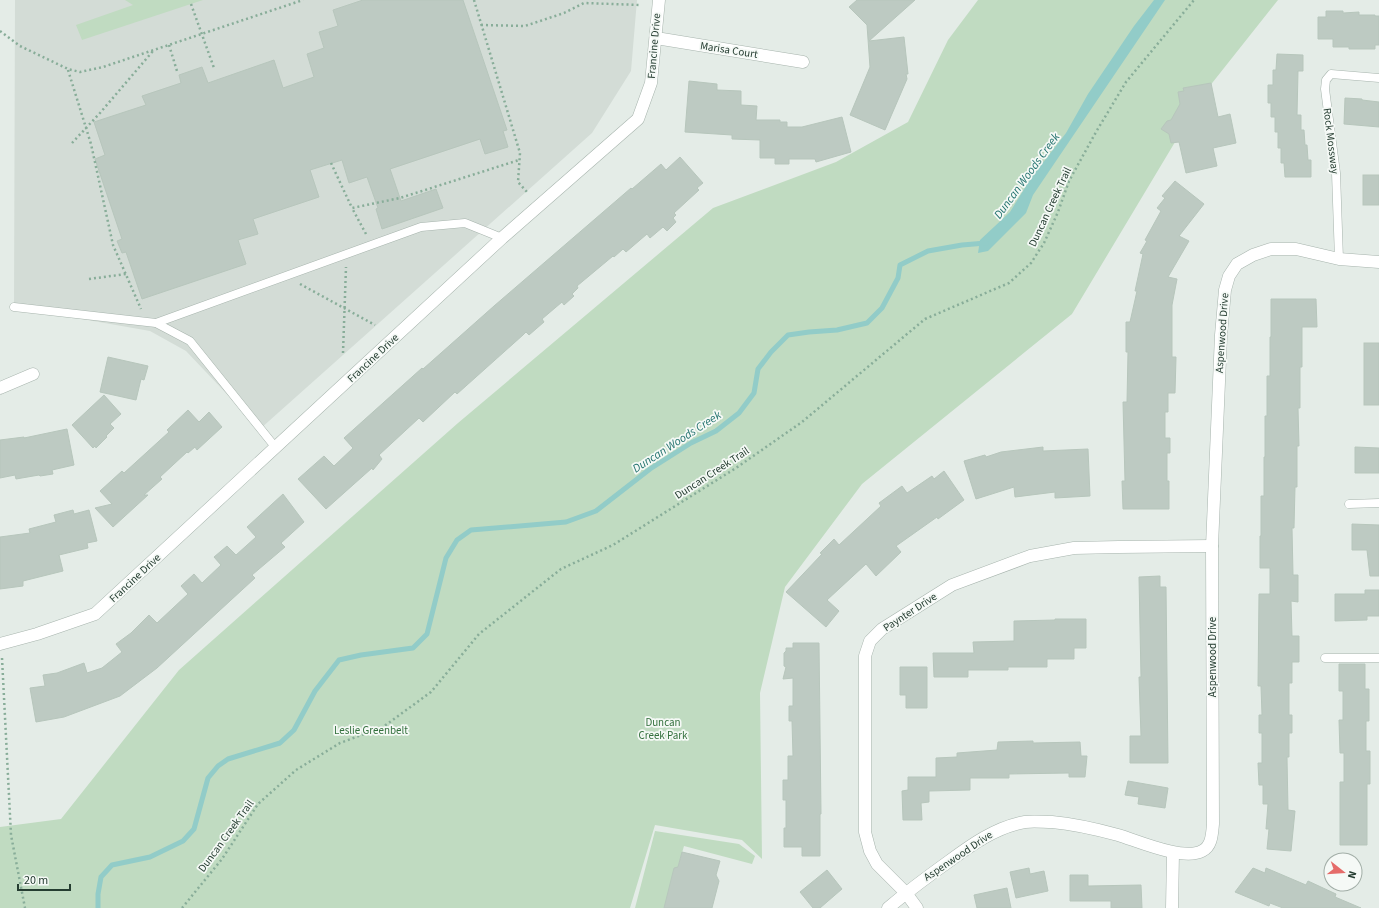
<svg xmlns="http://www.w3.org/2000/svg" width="1379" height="908" font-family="'Source Sans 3',sans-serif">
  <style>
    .built { fill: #d3dcd6 }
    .green { fill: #c0dbc1 }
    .water { fill: #92ccc8 }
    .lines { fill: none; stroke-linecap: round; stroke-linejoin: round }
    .stream { stroke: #92ccc8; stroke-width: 5 }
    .building { fill: #bdcac2; stroke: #b7c6bc }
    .lane-casing { stroke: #a7b4ad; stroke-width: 9 }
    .street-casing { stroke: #a7b4ad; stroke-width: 13 }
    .path { stroke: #88ad99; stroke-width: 2.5; stroke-dasharray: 2 3; stroke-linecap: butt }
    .lane { stroke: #fff; stroke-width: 8 }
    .street { stroke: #fff; stroke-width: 12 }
    .labels { text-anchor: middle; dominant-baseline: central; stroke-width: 3.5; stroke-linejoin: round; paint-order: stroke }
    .street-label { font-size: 11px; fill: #253d31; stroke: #f5f9f6 }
    .park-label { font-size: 11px; fill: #33703d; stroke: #f5f9f6 }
    .water-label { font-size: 12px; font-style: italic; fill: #24736f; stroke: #f5f9f6 }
  </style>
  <rect width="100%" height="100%" fill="#e4ece7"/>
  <path class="built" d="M15 0H637L631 71 592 133 260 429 186 351 150 331 14 307Z"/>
  <g class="green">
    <path d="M125 0H203L82 40 76 25 133 5Z"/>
    <path d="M978 0H1278L1205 92 1072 314 862 484 785 587 760 693 762 859 742 840 655 825 630 908H0V827L61 819 179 670 458 423 713 208 836 162 908 122 948 40Z"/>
    <path d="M655 831 739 844 755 856 752 864 684 846 666 908H635Z"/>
  </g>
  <path class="water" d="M1154 0H1165L1033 195 1026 213 988 251 978 253 980 240 1010 212 1031 178 1066 133 1088 94 1134 26Z"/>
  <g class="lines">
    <path class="stream" d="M98 908V894L101 877 112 865 150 857 183 841 194 829 208 778 218 766 228 759 280 743 294 730 315 691 339 660 361 655 413 648 427 634 446 558 457 540 471 530 566 522 596 511 650 469 691 443 716 431 739 413 754 393 758 369 771 352 788 335 809 332 837 330 867 323 882 308 898 278 900 265 928 251 962 245 986 243"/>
  </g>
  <g class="building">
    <path d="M363 0H463L507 130 503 131 508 147 485 154 480 139 390 169 401 201 436 189 443 208 382 229 376 209 378 208 367 177 349 183 342 160 310 170 319 197 253 219 258 234 238 240 246 264 142 299 126 252 122 253 117 241 122 239 95 159 105 155 94 122 146 105 142 96 181 83 179 75 202 67 208 83 274 60 283 88 314 77 307 54 324 48 319 32 338 26 333 10Z"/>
    <path d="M857 0H915L869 41 904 37 908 74H906L907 79 885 130 850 115 870 67 867 25 849 7Z"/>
    <path d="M1326 11H1343V13L1359 12V15H1375V16H1379V45H1375V49H1349V47H1333V39H1318V17H1326Z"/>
    <path d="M1277 54 1303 55V71H1298L1297 115H1301V130H1304L1305 145H1307L1308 160H1311V177H1285L1284 163H1281V148H1278V132H1275V117H1271V103H1268V85H1273V70H1276Z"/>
    <path d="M689 81 717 84V90L741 91V105L757 106 756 120H780V122H787V127H802L842 117 851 152 816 162 815 159H789V164H775V158H760V140L732 139V135L685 132Z"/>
    <path d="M1211 83 1218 117 1230 114 1236 143 1213 148 1217 166 1186 173 1179 142 1171 143 1169 134 1161 129 1167 121 1171 120 1180 104 1178 92 1184 91 1183 88Z"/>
    <path d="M1345 98 1362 99V100L1379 102V127L1344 124Z"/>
    <path d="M680 157 703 183 697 188 699 190 674 213 676 215 673 218 676 222 667 231 663 227 650 238 647 234 626 252 623 249 614 257 613 256 577 286 578 288 572 294 574 296 564 305 562 302 542 319 544 322 529 335 526 332 523 335 457 394 455 392 423 422 419 418 379 455 382 459 373 470 372 468 326 509 298 479 324 456 334 466 353 448 344 438 422 368 423 369 494 306 631 188 632 189 661 164 666 170Z"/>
    <rect x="1363" y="175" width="16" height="30"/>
    <path d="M1175 181 1204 204 1179 236 1189 241 1168 277 1177 279 1172 305V357H1176L1175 393H1168V412H1165V438H1170V453H1167V481H1169V509H1123L1122 481H1125L1123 402H1127L1128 352H1126V322H1130L1137 291H1135L1143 254 1140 253 1147 241 1145 240 1161 211 1157 208 1165 198 1162 196Z"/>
    <path d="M1271 299H1316L1317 327H1302V367H1300V408H1298L1299 446H1297V487H1295L1294 528H1292L1293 575H1298V602L1291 601 1292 636H1299V662H1292V683H1289V715H1292V733H1289V757H1287L1288 810 1295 811 1291 851 1267 849 1269 829H1266L1268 804H1263V785H1259L1258 763H1262V733H1259V715H1262L1261 686H1258L1259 594H1270V568H1260V536H1261V496H1264V457H1265V416H1267V376H1270V337H1271Z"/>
    <rect x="1364" y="343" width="15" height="62"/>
    <path d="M108 357 148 366 144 380 141 379 136 400 100 392Z"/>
    <path d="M104 395 121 414 110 424 114 428 106 436 107 437 96 448 95 446 93 448 72 425Z"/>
    <path d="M188 410 199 422 209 412 222 427 197 450 195 447 188 453 187 452 160 477 162 479 144 495H148L113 527 95 508 112 504 100 491 122 471 124 473 169 432 167 430Z"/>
    <path d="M67 429 74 465 52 470 53 474 40 476 39 475 16 479 15 475 0 478V440L24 437V438Z"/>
    <path d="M1043 447V451L1088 449 1090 496 1055 498V492L1015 497 1014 487 976 499 964 461 985 455 986 457 1001 452Z"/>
    <path d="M1355 447 1379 448V473H1355Z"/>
    <path d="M944 471 964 500 938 519 937 517 896 546 901 552 876 576 866 564 827 600 839 611 826 627 786 592 822 554 820 553 834 539 839 545 881 506 879 503 902 486 907 493 932 476 934 479Z"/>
    <path d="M283 494 304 522 281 543 285 547 252 575 255 578 157 668 120 696 64 717 36 722 30 688 45 686 43 675 57 673 84 663 87 673 102 668 122 652 116 644 131 633 149 615 157 623 188 594 181 586 194 574 202 583 221 565 214 557 227 546 236 555 256 537 247 527Z"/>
    <path d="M73 510 74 514 89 510 97 541 87 543 88 548 59 555 63 571 23 581V586L0 589V537L30 533 29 529 56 522 54 515Z"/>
    <path d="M1352 524 1379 525V576H1370L1367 550H1352Z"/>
    <path d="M1160 576V587H1166L1168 763H1130V736H1141L1139 677H1141L1139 577Z"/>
    <path d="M1365 590H1379V616H1367V620L1335 621V594H1365Z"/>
    <path d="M1055 619H1086V648H1074V659H1047V667H1008V670H968V677H934L933 653H974L973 642 1014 641V621L1055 620Z"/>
    <path d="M793 643H819L821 814H820V856H802V847H784V828H786V800H783V780H788V756H793L792 721H789V706H793V678L783 679 786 667 784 666V653L786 651V648H793Z"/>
    <path d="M1339 664H1365V689H1369V721H1366V751H1370V784H1367V845H1340V782H1344V753H1340L1339 720H1343V691H1339Z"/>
    <path d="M900 667H927V708H906V695H900Z"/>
    <path d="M1033 741V743L1080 742 1081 756H1087L1085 777H1069V773L1009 774V778H970V790L929 791V802L921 803 922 820H903L902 791 908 790V777H936V758L957 757V753L997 750 998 742Z"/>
    <path d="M1128 781 1168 788 1165 808 1138 804 1139 797 1125 795Z"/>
    <path d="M682 852 720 861 716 875 719 881 712 908H664L674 868 678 867Z"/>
    <path d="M1029 868 1030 874 1044 871 1048 891 1016 898 1010 872Z"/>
    <path d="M1253 868 1265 873 1266 868 1306 885 1308 881 1336 894 1335 897 1361 908H1283L1270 903 1269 906 1235 892Z"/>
    <path d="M827 870 842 889 820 908H813L800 892Z"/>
    <path d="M1070 875H1088V886L1141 885 1142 908H1111V901H1070Z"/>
    <path d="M1007 888 1011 908H977L974 895Z"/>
  </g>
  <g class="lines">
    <defs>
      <g id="lane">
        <path d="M1339 259 1336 173 1325 89 1326 80 1331 74 1379 78"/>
        <path d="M14 307 156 323 190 341 276 448"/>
        <path d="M156 323 421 227 465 223 502 238"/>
        <path d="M1349 504 1379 503"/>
        <path d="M1325 658H1379"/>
      </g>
      <g id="street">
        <path d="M656 38 803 62"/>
        <path d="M0 388 33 374"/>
        <path d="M0 644 37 634 95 614 502 238 638 119 651 83 659 0"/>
        <path d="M888 908C907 892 927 877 948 862 971 845 996 827 1025 822 1033 821 1044 822 1052 822 1074 824 1096 829 1118 835 1138 841 1183 861 1202 851 1212 846 1212 834 1213 824L1212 546 1221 335 1225 290 1229 276 1237 264 1253 255 1271 249H1296L1339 259 1379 262"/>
        <path d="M917 908 906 893 877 864 870 851 865 832V656L870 641 882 629 952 585 1030 556 1074 548 1119 547 1212 546"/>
        <path d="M1172 908 1173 853"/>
      </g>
    </defs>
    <use href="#lane" class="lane-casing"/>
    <use href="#street" class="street-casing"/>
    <g class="path">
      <path d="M474 0 520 153 518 182 527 192"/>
      <path d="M191 4 214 68"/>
      <path d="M481 25 525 26 564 13 584 3 640 5"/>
      <path d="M0 31 20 46 68 69 80 72 103 67 303 0"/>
      <path d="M169 45 177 71"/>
      <path d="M68 70 91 144 113 245 141 309"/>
      <path d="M72 143 100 113 153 51"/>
      <path d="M331 163 352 208"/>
      <path d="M366 234 352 208 400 198 519 160"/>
      <path d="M89 279 126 274"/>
      <path d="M300 284 375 325"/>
      <path d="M343 353 346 267"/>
      <path d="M2 658 11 835 25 908"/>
      <path d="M182 908 222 859 258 804 296 770 340 743 383 727 431 692 479 634 561 569 613 545 736 468 802 422 925 319 1009 283 1031 263 1044 243 1058 212 1069 181 1096 132 1126 82 1194 0"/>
    </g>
    <use href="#lane" class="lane"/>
    <use href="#street" class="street"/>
  </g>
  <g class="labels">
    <g class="street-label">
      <text transform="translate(654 46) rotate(-85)">Francine Drive</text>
      <text transform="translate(729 50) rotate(9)">Marisa Court</text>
      <text transform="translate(1331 141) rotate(83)">Rock Mossway</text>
      <text transform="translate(1050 207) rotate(-65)">Duncan Creek Trail</text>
      <text transform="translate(1222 333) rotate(-86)">Aspenwood Drive</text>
      <text transform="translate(373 358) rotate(-43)">Francine Drive</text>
      <text transform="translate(712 473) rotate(-33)">Duncan Creek Trail</text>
      <text transform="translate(135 578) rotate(-43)">Francine Drive</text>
      <text transform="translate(910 612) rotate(-33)">Paynter Drive</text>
      <text transform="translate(1212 657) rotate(-90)">Aspenwood Drive</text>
      <text transform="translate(226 836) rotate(-54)">Duncan Creek Trail</text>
      <text transform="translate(958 856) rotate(-34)">Aspenwood Drive</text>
    </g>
    <g class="park-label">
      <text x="663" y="722">Duncan<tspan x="663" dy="13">Creek Park</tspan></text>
      <text x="371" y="730">Leslie Greenbelt</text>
    </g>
    <g class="water-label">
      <text transform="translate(1027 176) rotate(-54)">Duncan Woods Creek</text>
      <text transform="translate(677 442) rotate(-33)">Duncan Woods Creek</text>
    </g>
  </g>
  <g transform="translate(1343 872) rotate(107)"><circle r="19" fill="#f5f9f6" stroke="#a2aea7"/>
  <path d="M0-3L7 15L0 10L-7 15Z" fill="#e56c6a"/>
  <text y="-6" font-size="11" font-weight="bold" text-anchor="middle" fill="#253d31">N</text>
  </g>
  <path d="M18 884v6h52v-6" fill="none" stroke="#253d31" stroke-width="2"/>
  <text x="24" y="884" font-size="12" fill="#253d31" stroke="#f5f9f6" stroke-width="3" paint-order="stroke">20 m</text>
</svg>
